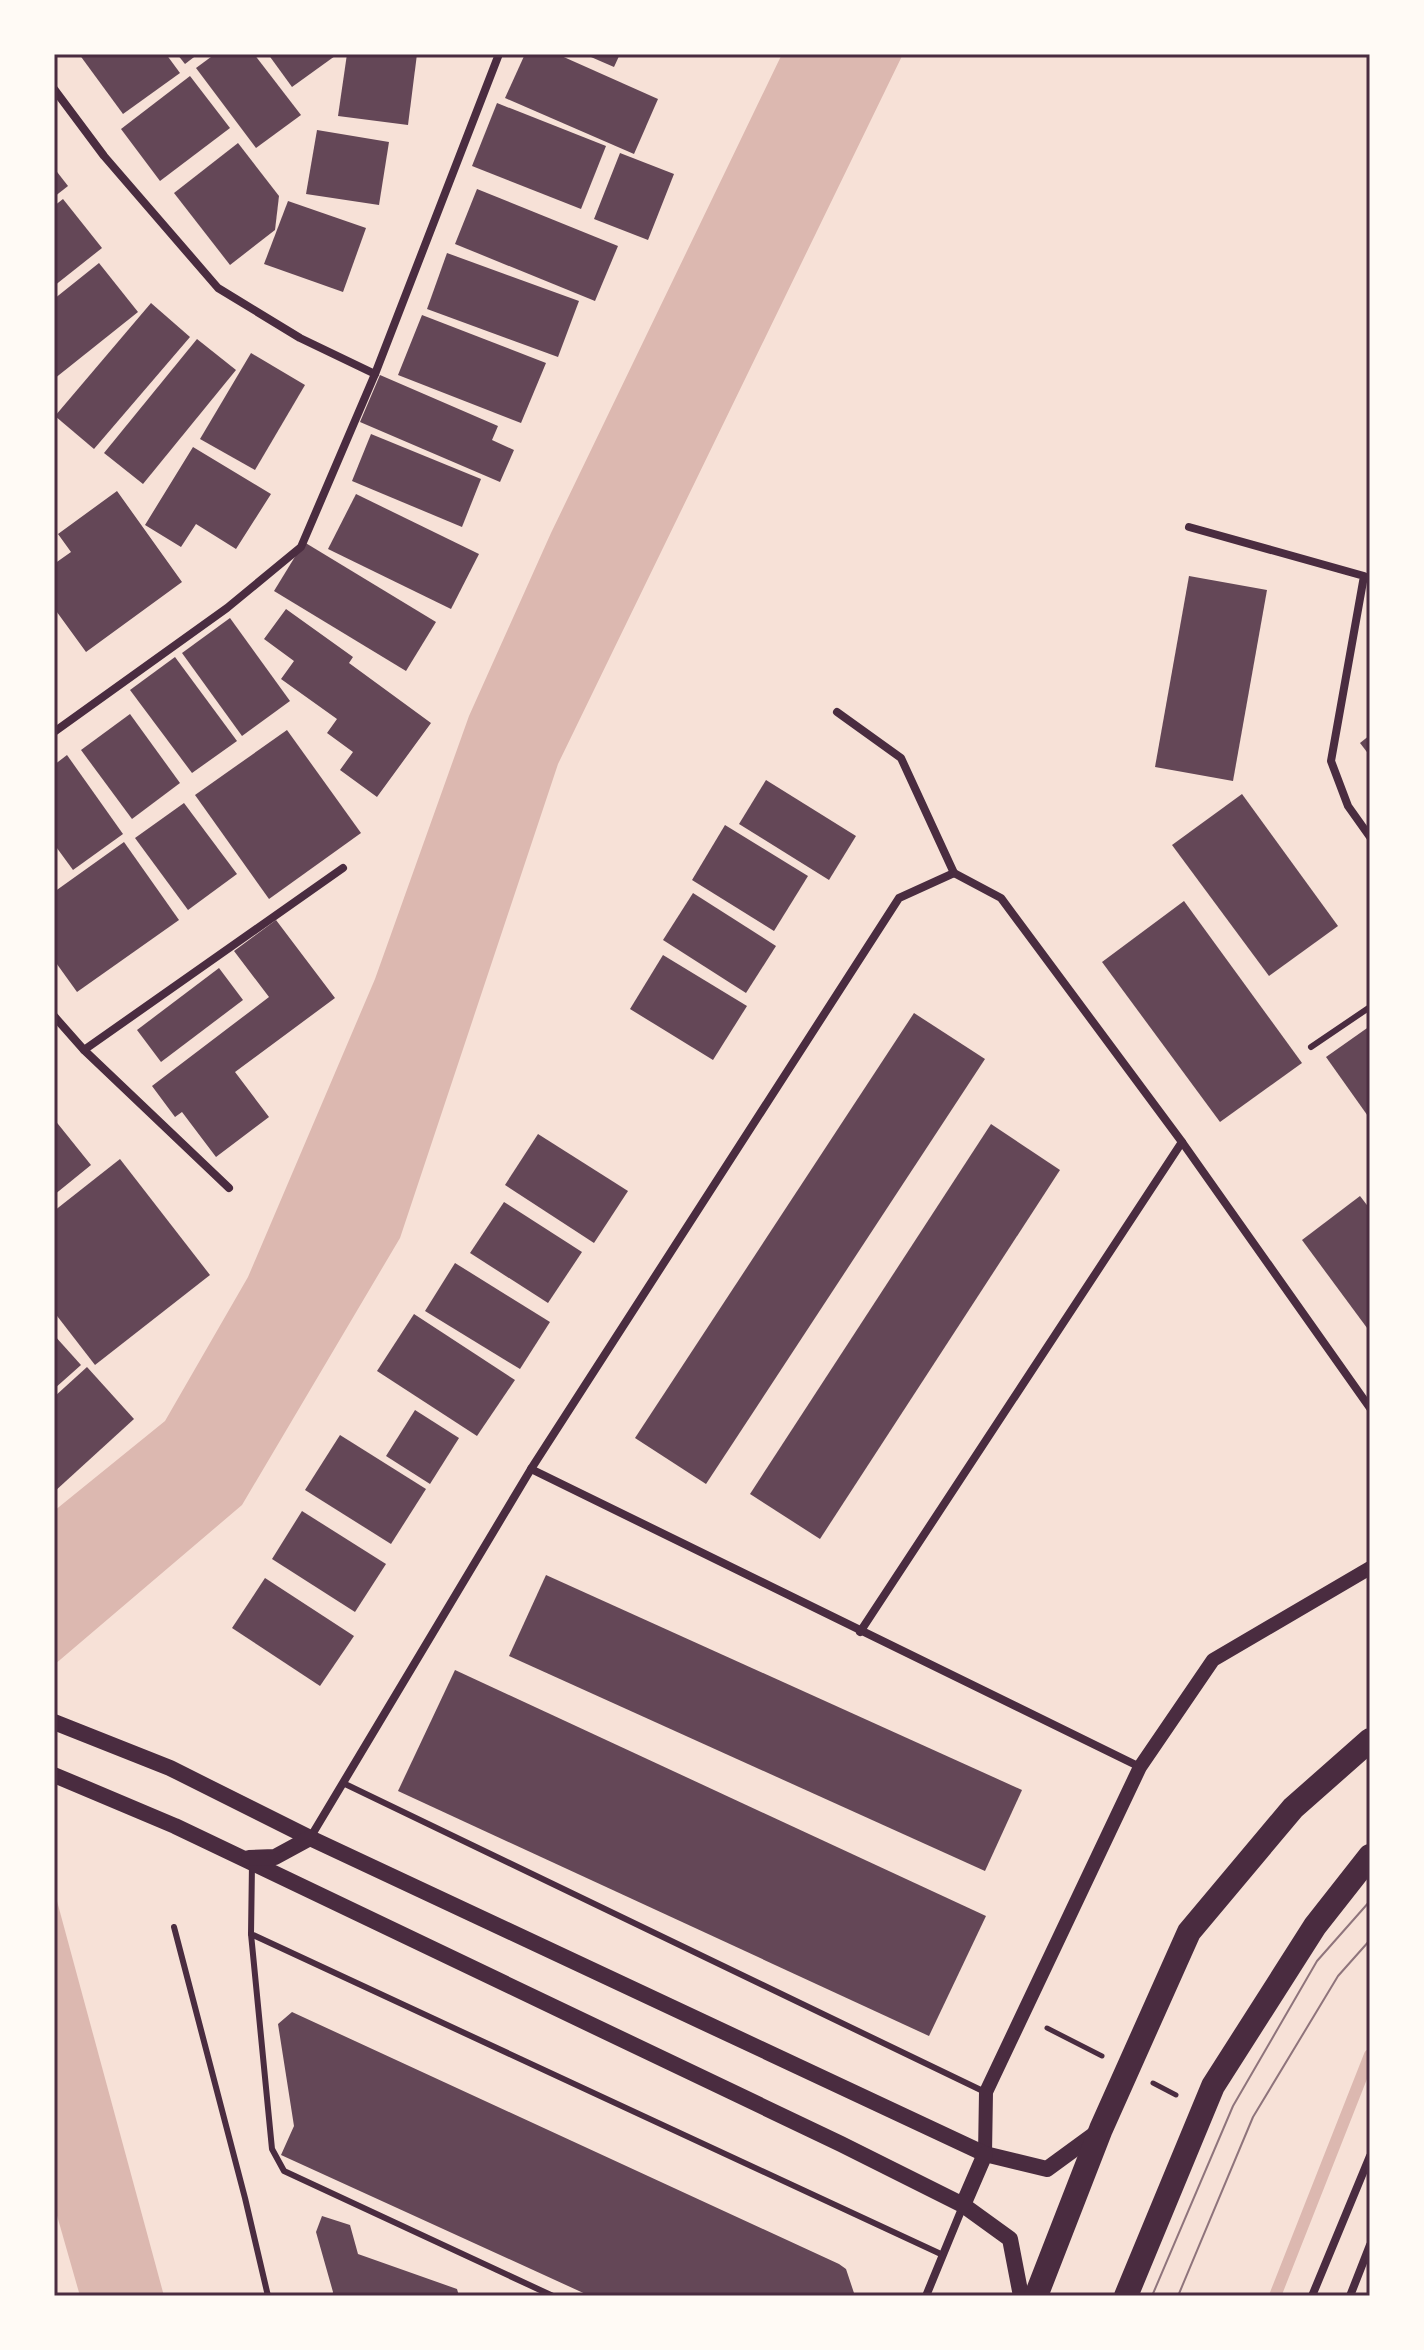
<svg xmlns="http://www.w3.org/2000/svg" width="1424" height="2350" font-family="'Source Sans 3',sans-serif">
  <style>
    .water { fill: #dcb8b0 }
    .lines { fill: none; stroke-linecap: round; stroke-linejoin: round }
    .stream { stroke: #dcb8b0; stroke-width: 12 }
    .building { fill: #644757 }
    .path { stroke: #4a2c40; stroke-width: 5 }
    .service { stroke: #4a2c40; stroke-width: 6 }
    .minor { stroke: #4a2c40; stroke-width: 8 }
    .tertiary { stroke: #4a2c40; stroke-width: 14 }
    .secondary { stroke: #4a2c40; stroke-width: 16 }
    .motorway { stroke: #4a2c40; stroke-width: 24 }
    .tram { stroke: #8f747c; stroke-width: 2 }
    .neatline { fill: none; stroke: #4a2c40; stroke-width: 3 }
  </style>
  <rect width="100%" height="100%" fill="#f7e1d7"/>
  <g class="water">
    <path d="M782 54H903L558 764 400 1238 242 1505 54 1665V1511L165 1421 248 1277 375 979 469 716 551 533Z"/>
    <path d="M54 1890 164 2296H80L54 2205Z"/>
  </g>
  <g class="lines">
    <path class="stream" d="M1275 2296 1370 2055"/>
  </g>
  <g class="building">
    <path d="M79 54H166L180 73 123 114Z"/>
    <path d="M177 54H198L185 64Z"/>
    <path d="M215 54H254L301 115 256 148 196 68Z"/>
    <path d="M268 54H333L335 56 292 87Z"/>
    <path d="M347 54H417L408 125 338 116Z"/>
    <path d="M525 54H557L658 99 634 154 505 98Z"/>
    <path d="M584 54H620L614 67Z"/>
    <path d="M190 76 230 128 160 181 121 129Z"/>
    <path d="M497 103 606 146 581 209 472 166Z"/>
    <path d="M317 130 389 142 379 205 306 194Z"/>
    <path d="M238 143 279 196 275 230 230 265 174 193Z"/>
    <path d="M620 153 674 174 648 240 594 219Z"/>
    <path d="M54 168 68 186 54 197Z"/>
    <path d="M477 189 618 246 595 301 455 244Z"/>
    <path d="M63 199 102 248 54 286V206Z"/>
    <path d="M288 201 366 228 343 292 264 264Z"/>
    <path d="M447 253 579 301 558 357 427 309Z"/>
    <path d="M99 263 138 312 54 379V299Z"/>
    <path d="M151 303 190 337 94 449 55 416Z"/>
    <path d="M422 315 546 363 521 423 398 375Z"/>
    <path d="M197 339 236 370 143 484 104 453Z"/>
    <path d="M251 353 305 385 255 470 200 439Z"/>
    <path d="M380 375 498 426 492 440 514 450 500 482 360 422Z"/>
    <path d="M371 434 481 479 462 527 352 481Z"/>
    <path d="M193 447 271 494 236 549 196 524 181 547 145 525Z"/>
    <path d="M117 491 182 582 86 652 54 608V564L71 552 58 534Z"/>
    <path d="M356 494 479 554 451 609 328 549Z"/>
    <path d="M304 542 436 622 406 671 274 591Z"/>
    <path d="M1189 576 1267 590 1233 781 1155 767Z"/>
    <path d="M286 609 353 657 349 663 431 723 377 797 340 770 353 752 327 733 337 719 281 679 294 661 264 639Z"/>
    <path d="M230 618 290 701 242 736 182 653Z"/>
    <path d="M175 657 237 741 192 773 130 690Z"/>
    <path d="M130 714 180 783 132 819 81 750Z"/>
    <path d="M287 730 361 833 269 899 195 795Z"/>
    <path d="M1370 735V756L1360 743Z"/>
    <path d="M67 755 123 834 73 870 54 844V765Z"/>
    <path d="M766 780 856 836 829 880 739 824Z"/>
    <path d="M1242 794 1338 926 1269 976 1172 845Z"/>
    <path d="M184 803 237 874 188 910 135 838Z"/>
    <path d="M725 825 808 876 774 931 692 880Z"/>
    <path d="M124 842 179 920 77 992 54 960V892Z"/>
    <path d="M693 893 776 946 746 993 663 940Z"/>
    <path d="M1184 901 1302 1063 1220 1122 1102 962Z"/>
    <path d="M276 920 335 998 235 1072 269 1117 216 1157 182 1112 175 1117 152 1086 269 997 234 951Z"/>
    <path d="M663 955 747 1006 713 1060 630 1009Z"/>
    <path d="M219 968 243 1000 161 1062 137 1030Z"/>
    <path d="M914 1013 985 1059 706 1484 635 1438Z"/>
    <path d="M1370 1026V1119L1326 1057Z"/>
    <path d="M54 1119 91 1165 54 1195Z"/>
    <path d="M991 1124 1060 1170 820 1539 750 1494Z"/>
    <path d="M538 1134 628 1191 594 1243 505 1185Z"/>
    <path d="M120 1159 210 1275 95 1365 54 1312V1211Z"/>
    <path d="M1360 1196 1370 1209V1332L1302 1240Z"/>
    <path d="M504 1202 582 1252 548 1303 470 1253Z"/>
    <path d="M455 1263 550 1322 520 1369 425 1311Z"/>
    <path d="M414 1314 515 1380 477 1436 377 1371Z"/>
    <path d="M54 1335 81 1365 54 1389Z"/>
    <path d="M87 1367 134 1419 54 1492V1397Z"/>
    <path d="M415 1410 459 1438 430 1484 386 1456Z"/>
    <path d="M340 1435 426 1489 391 1544 305 1490Z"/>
    <path d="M302 1511 386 1564 355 1612 272 1559Z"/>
    <path d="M546 1575 1022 1790 985 1871 509 1656Z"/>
    <path d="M265 1578 354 1636 320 1686 232 1628Z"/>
    <path d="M455 1670 986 1916 929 2036 398 1791Z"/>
    <path d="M292 2012 839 2264 846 2269 855 2296H590L281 2155 294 2126 278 2024Z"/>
    <path d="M322 2216 350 2225 358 2254 457 2289 459 2296H332L333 2292 316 2232Z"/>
  </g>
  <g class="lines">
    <g class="path">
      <path d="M1047 2028 1102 2056"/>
      <path d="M1153 2083 1176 2095"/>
    </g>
    <g class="service">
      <path d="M1311 1047 1370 1007"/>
      <path d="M343 1783 985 2092"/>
      <path d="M252 1864 251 1934 943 2255"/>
      <path d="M174 1927 245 2198 268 2296"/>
      <path d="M251 1934 272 2149 284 2171 553 2296"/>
    </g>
    <g class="minor">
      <path d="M54 89 104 156 218 288 300 338 375 374"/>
      <path d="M1189 527 1364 576 1331 761 1348 806 1370 837"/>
      <path d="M837 712 901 758 954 873"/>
      <path d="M54 732 227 608 301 547 375 374 499 54"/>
      <path d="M54 1016 84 1050 229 1188"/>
      <path d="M84 1050 343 868"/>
      <path d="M531 1469 1140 1767"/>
      <path d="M860 1632 1182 1142"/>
      <path d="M310 1838 531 1469 899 898 954 873 1001 898 1182 1142 1370 1408"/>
      <path d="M926 2296 963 2206"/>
      <path d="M1312 2296 1370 2156"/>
      <path d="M1350 2296 1370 2245"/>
    </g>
    <path class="tertiary" d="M985 2154 986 2092 1140 1767 1213 1660 1370 1568"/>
    <g class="secondary">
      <path d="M54 1722 170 1768 310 1838 985 2154 1047 2169 1099 2131"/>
      <path d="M54 1775 175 1826 841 2144 963 2205 1010 2239 1021 2296"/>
      <path d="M249 1858 275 1857 310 1838"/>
      <path d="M963 2205 985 2154"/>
    </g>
    <g class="motorway">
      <path d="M1036 2296 1101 2129 1189 1932 1293 1808 1370 1740"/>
      <path d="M1126 2296 1213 2086 1315 1926 1370 1856"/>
    </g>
    <g class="tram">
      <path d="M1152 2296 1233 2106 1317 1961 1370 1901"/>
      <path d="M1178 2296 1253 2117 1338 1976 1370 1940"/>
    </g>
  </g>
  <rect width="1424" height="2350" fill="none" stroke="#fffaf5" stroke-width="112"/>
  <rect x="56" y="56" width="1312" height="2238" class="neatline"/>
</svg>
